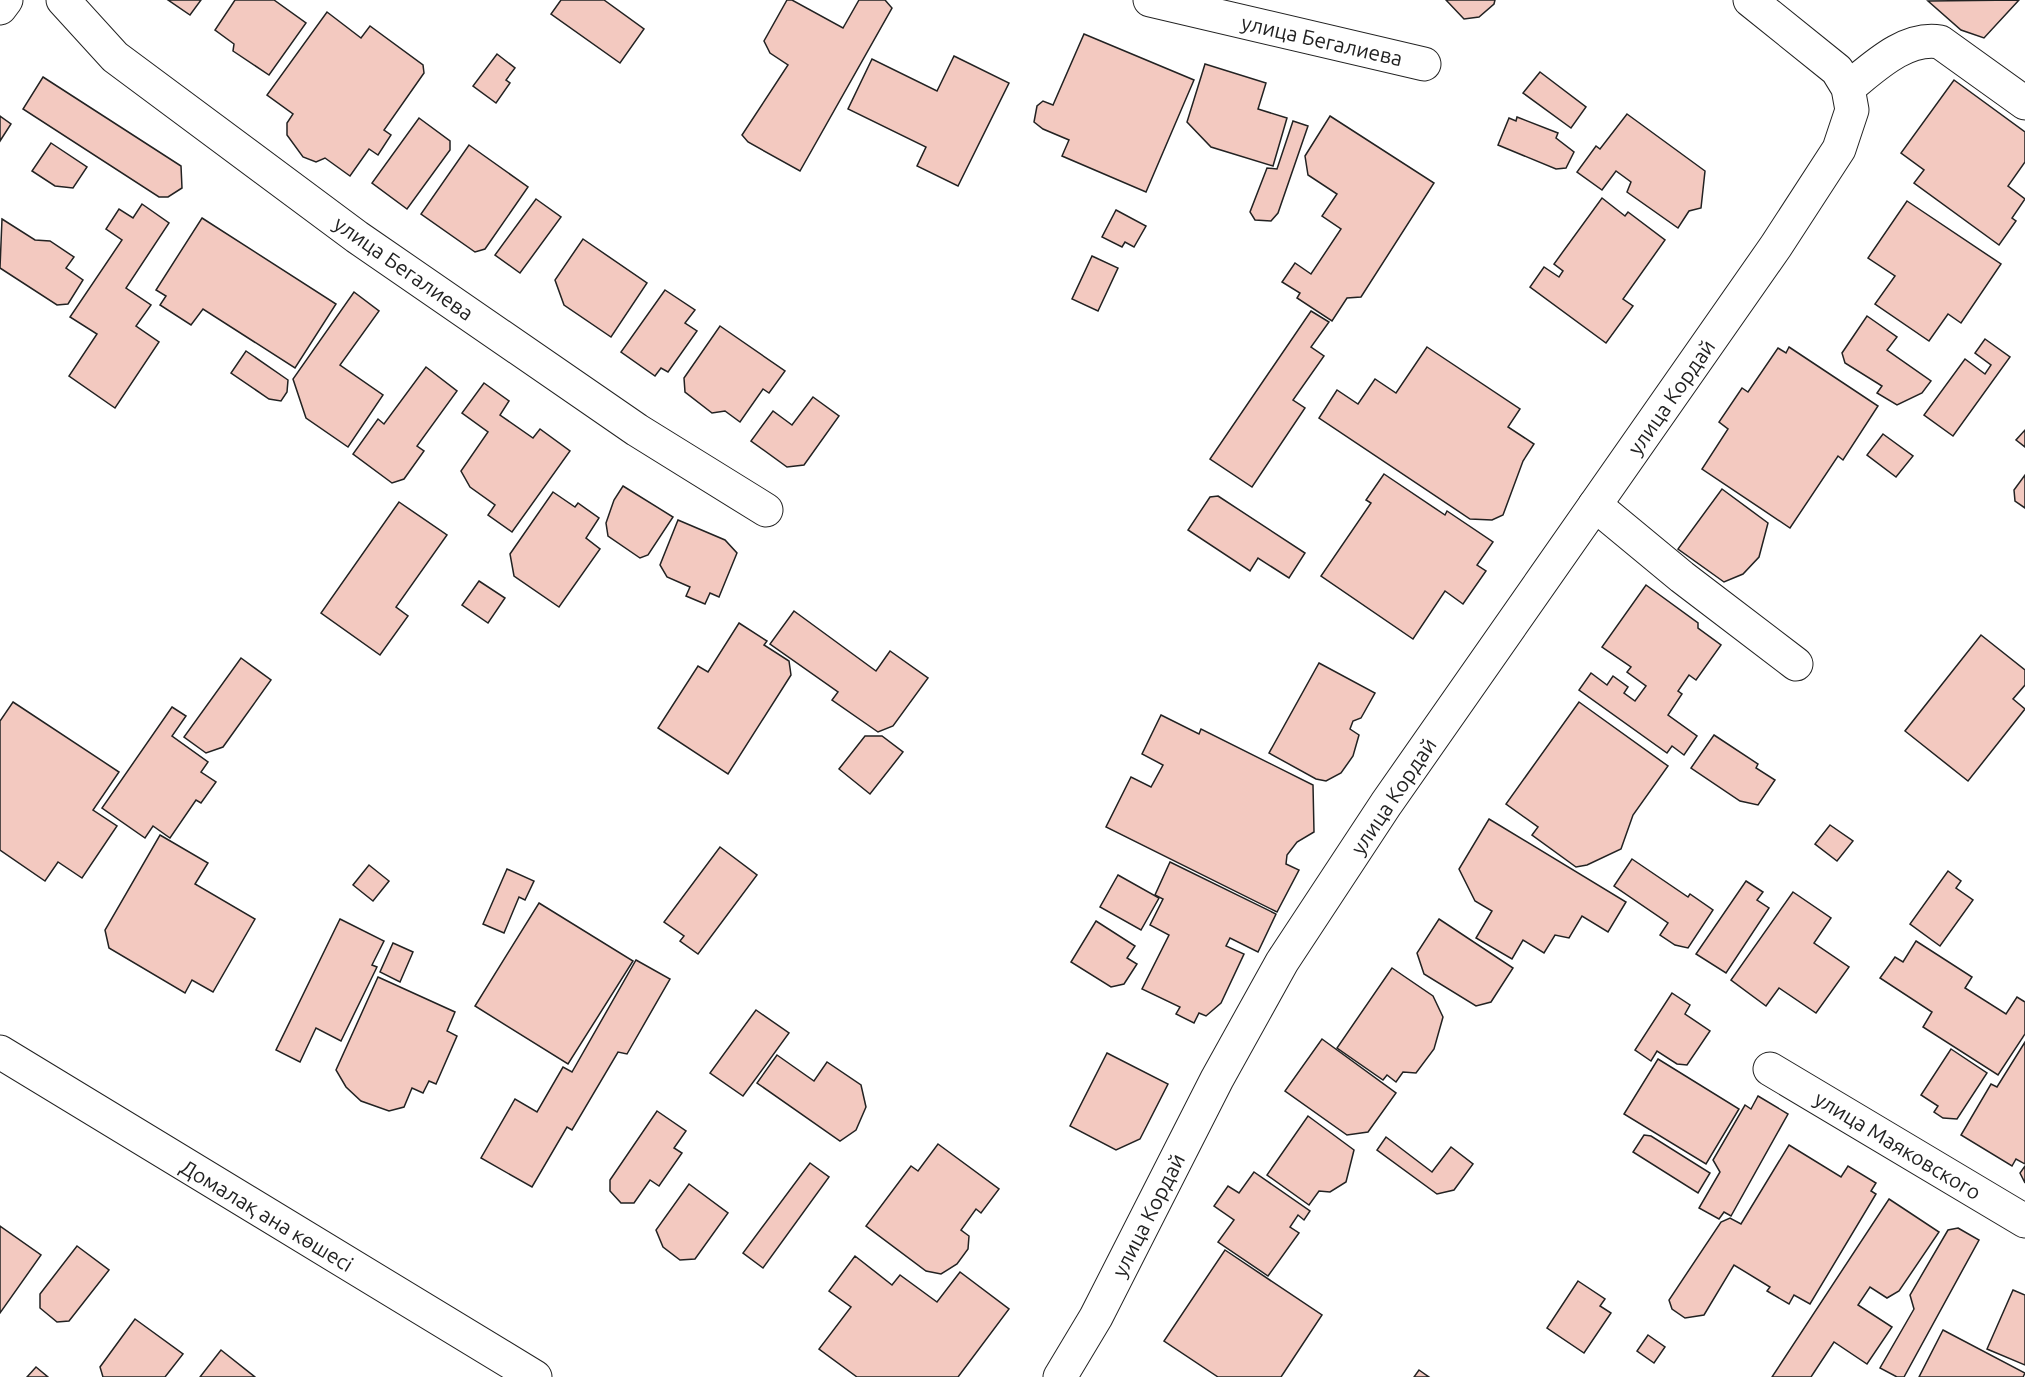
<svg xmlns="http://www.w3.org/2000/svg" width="2025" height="1377" font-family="Ubuntu,sans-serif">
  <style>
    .building { fill: #f3c9c0; stroke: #222; stroke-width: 1.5 }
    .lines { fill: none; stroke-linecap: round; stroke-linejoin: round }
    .minor-casing { stroke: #222; stroke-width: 35 }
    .minor { stroke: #fff; stroke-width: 33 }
    .labels { text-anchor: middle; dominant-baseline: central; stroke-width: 4.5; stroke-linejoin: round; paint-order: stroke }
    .street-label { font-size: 21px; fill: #222; stroke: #fff }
  </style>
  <rect width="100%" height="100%" fill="#fff"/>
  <g class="building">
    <path d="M168 0H201L190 15Z"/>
    <path d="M235 0H274L306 23 269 75 233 51 234 44 215 30Z"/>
    <path d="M561 0H604L644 29 620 63 551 14Z"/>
    <path d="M787 0H792L843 28 859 0H885L892 8 800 171 748 142 742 135 788 65 770 53 764 41Z"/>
    <path d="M1446 0H1495L1494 4 1479 17 1464 19Z"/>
    <path d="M2019 0 1984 38 1961 30 1928 1Z"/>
    <path d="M327 12 361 38 370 26 423 65 424 73 384 130 391 135 378 155 369 149 350 176 325 158 316 162 303 157 287 135V123L293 114 267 95Z"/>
    <path d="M1084 34 1194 80 1146 192 1062 156 1069 140 1043 129 1034 122 1037 106 1043 101 1053 105Z"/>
    <path d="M497 54 515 68 506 80 510 83 496 103 473 86Z"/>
    <path d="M954 56 1009 83 958 186 917 166 926 147 848 109 872 59 937 91Z"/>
    <path d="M1205 64 1266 83 1258 109 1287 118 1273 166 1211 147 1187 122Z"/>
    <path d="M1540 72 1586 107 1571 128 1523 93Z"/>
    <path d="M43 77 181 166 182 188 168 197H159L23 109Z"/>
    <path d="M1954 80 2025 132V162L2008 186 2025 199 2012 218 2016 221 1999 245 1914 183 1924 170 1901 153Z"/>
    <path d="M1627 114 1705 171 1701 208 1689 211 1678 228 1627 192 1631 182 1616 171 1602 190 1577 172 1596 146 1600 149Z"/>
    <path d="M0 116 11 124 0 141Z"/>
    <path d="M1330 116 1434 183 1361 297 1347 298 1332 321 1297 298 1300 293 1282 282 1295 263 1311 274 1341 229 1322 216 1337 194 1308 175 1305 156Z"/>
    <path d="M1517 117 1558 133 1556 138 1574 152 1566 168 1556 169 1498 145 1509 118 1516 121Z"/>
    <path d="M419 118 450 141V150L407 209 372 183Z"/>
    <path d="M1293 121 1308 126 1278 213 1271 221 1255 220 1250 212 1267 168 1277 169Z"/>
    <path d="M51 143 87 167 73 188 55 186 32 171Z"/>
    <path d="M469 145 528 187 485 249 475 252 421 214Z"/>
    <path d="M1602 198 1625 216 1628 212 1665 240 1623 299 1633 306 1606 343 1530 287 1544 267 1559 277 1563 271 1554 264Z"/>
    <path d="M536 199 561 217 520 273 495 255Z"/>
    <path d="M1907 201 2001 264 1961 323 1948 314 1929 341 1875 304 1895 276 1868 258Z"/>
    <path d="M142 204 169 223 126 288 151 305 136 326 159 342 115 408 69 376 97 334 70 317 122 240 106 229 119 209 133 218Z"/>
    <path d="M1116 210 1146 226 1134 247 1125 242 1122 247 1102 237Z"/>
    <path d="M202 218 336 304 295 368 203 309 191 325 160 305 166 296 156 290Z"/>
    <path d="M2 219 35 240 50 241 74 257 66 268 83 280 68 304 57 305 0 268Z"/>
    <path d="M583 239 647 283 611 337 564 305 555 280Z"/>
    <path d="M1092 256 1118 268 1098 311 1072 299Z"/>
    <path d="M665 290 695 310 685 323 697 331 668 372 661 368 655 376 621 352Z"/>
    <path d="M354 292 379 311 340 365 383 395 348 447 306 418 293 379Z"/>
    <path d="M1311 311 1329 322 1311 347 1324 356 1293 400 1305 408 1252 487 1210 459Z"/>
    <path d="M1867 316 1897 337 1887 350 1931 381 1922 393 1897 405 1877 393 1882 386 1845 363 1842 353Z"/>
    <path d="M720 326 785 371 769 393 763 389 740 422 725 411 712 413 685 392 684 378Z"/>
    <path d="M1985 339 2010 357 1953 436 1924 415 1965 359 1985 374 1991 365 1975 353Z"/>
    <path d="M1427 347 1520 409 1508 427 1534 444 1523 461 1503 515 1492 520 1470 519 1319 418 1337 390 1358 404 1375 379 1396 393Z"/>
    <path d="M1789 347 1878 406 1843 460 1838 456 1790 528 1702 469 1728 429 1719 422 1742 388 1748 392 1778 348 1786 353Z"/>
    <path d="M246 351 288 380 287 392 281 401 269 399 231 373Z"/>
    <path d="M426 367 457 391 417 446 424 451 404 479 392 483 353 454 378 419 384 424Z"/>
    <path d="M484 383 509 401 500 415 533 438 540 429 570 451 512 532 488 515 495 505 470 487 461 471 488 432 462 413Z"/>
    <path d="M813 397 839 416 804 465 787 467 751 441 773 411 792 425Z"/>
    <path d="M2025 430V447L2016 440Z"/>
    <path d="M1883 434 1913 456 1896 477 1867 455Z"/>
    <path d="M1384 474 1445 515 1447 511 1493 542 1477 565 1486 571 1463 604 1445 591 1413 639 1321 576 1371 503 1366 500Z"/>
    <path d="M2025 475V508L2015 501 2014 490Z"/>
    <path d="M623 486 673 517 648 555 640 558 608 536 606 523 614 500Z"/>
    <path d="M1722 489 1768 523 1759 557 1743 574 1724 582 1678 549Z"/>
    <path d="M553 492 575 507 578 503 599 518 586 538 600 549 559 607 514 576 510 554Z"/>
    <path d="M1218 496 1305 553 1289 578 1258 558 1250 571 1188 530 1210 497Z"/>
    <path d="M399 502 447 535 396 607 408 616 380 655 321 613Z"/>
    <path d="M678 520 725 540 737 553 719 597 710 593 705 604 686 596 690 587 667 577 660 565Z"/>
    <path d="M479 581 505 598 488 623 462 605Z"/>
    <path d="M1646 585 1698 623V628L1721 645 1696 680 1689 675 1678 691 1682 694 1668 715 1697 736 1684 755 1672 746 1667 753 1579 690 1591 673 1607 685 1613 676 1628 687 1624 693 1635 701 1646 686 1627 672 1631 667 1602 647Z"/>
    <path d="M794 611 876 671 890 651 928 678 893 726 878 732 832 700 838 692 770 644Z"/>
    <path d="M739 623 767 641 764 645 789 661 791 675 728 774 658 728 698 666 708 672Z"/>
    <path d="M1981 635 2025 670V685L2013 699 2025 709 1968 781 1905 731Z"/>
    <path d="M241 658 271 680 223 747 206 753 184 737Z"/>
    <path d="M1319 663 1375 693 1361 718 1353 721 1350 729 1359 735 1353 756 1341 773 1326 781 1316 779 1269 753Z"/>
    <path d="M13 702 119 772 93 810 117 826 82 878 58 862 45 881 0 850V721Z"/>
    <path d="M1579 702 1668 766 1633 815 1621 849 1587 865 1576 867 1532 835 1538 827 1506 804Z"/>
    <path d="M172 707 186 716 172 736 208 762 201 772 216 782 201 803 196 800 170 838 153 826 145 838 102 808Z"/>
    <path d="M1161 715 1199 734 1201 729 1313 785 1314 832 1297 842 1287 855 1286 864 1299 870 1277 912 1106 827 1131 777 1151 787 1163 765 1142 754Z"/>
    <path d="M1714 735 1758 764 1756 768 1775 780 1758 805 1740 801 1691 768Z"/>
    <path d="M865 736H882L903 752 870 794 839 769Z"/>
    <path d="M1489 819 1626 902 1608 932 1582 916 1569 938 1555 935 1544 953 1523 940 1512 959 1476 938 1492 911 1475 901 1459 869Z"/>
    <path d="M1830 825 1853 841 1837 861 1815 844Z"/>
    <path d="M160 835 208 863 195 884 255 919 213 992 192 980 185 993 109 948 105 930Z"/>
    <path d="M720 847 757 875 698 954 680 941 684 936 664 922Z"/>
    <path d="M1632 859 1688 897 1690 894 1713 910 1688 948 1675 945 1660 935 1668 923 1614 886Z"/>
    <path d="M1170 862 1276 914 1258 952 1230 938 1226 946 1244 954 1221 1003 1206 1016 1199 1013 1194 1023 1176 1014 1180 1007 1142 989 1169 935 1150 925 1163 899 1155 895Z"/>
    <path d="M369 865 389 881 373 901 353 885Z"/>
    <path d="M507 869 534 881 525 900 519 897 504 933 483 924Z"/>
    <path d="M1948 871 1961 881 1956 888 1973 900 1940 946 1910 924Z"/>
    <path d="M1118 875 1159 898 1141 930 1100 907Z"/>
    <path d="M1746 881 1763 892 1757 900 1769 908 1726 973 1696 954Z"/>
    <path d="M1793 892 1831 918 1814 943 1849 967 1816 1013 1779 988 1766 1006 1731 980Z"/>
    <path d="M539 903 633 961 568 1064 475 1006Z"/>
    <path d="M340 919 384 941 372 965 377 967 341 1041 316 1028 300 1062 276 1050Z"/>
    <path d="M1439 919 1513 968 1491 1002 1476 1006 1424 974 1417 953Z"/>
    <path d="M1096 921 1135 946 1127 958 1137 964 1124 984 1111 987 1071 962Z"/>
    <path d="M1916 941 1972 977 1965 988 2006 1014 2017 997 2025 1002V1034L1998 1075 1923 1027 1932 1012 1880 978 1895 957 1903 962Z"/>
    <path d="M393 943 413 952 400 982 380 972Z"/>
    <path d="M636 960 670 979 627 1054 618 1052 572 1130 567 1127 532 1187 481 1158 515 1099 537 1112 563 1067 572 1072Z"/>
    <path d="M1392 968 1433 996 1443 1017 1434 1049 1416 1073 1403 1072 1396 1082 1387 1075 1383 1080 1337 1048Z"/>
    <path d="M378 977 455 1012 447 1031 457 1036 436 1084 429 1081 423 1093 412 1088 404 1107 389 1111 361 1101 346 1087 336 1070Z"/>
    <path d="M1672 993 1690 1005 1685 1014 1710 1031 1687 1065 1677 1064 1657 1051 1651 1061 1635 1050Z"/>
    <path d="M756 1010 789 1033 743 1096 710 1073Z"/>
    <path d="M1322 1039 1396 1093 1368 1132 1347 1135 1285 1091Z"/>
    <path d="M2025 1042V1164L2016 1159 2012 1166 1961 1135 1991 1084 1997 1087Z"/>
    <path d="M1951 1049 1987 1073 1957 1119 1943 1118 1934 1112 1938 1106 1921 1095Z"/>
    <path d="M1107 1053 1168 1084 1140 1139 1116 1150 1070 1126Z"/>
    <path d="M777 1055 814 1081 827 1062 861 1085 866 1107 856 1130 840 1141 757 1083Z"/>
    <path d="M1658 1059 1739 1109 1706 1164 1624 1114Z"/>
    <path d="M1758 1096 1788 1114 1731 1216 1724 1212 1719 1219 1699 1208 1720 1172 1713 1160 1745 1105 1751 1109Z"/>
    <path d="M657 1111 686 1131 674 1148 682 1153 659 1186 650 1180 634 1203H621L610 1191V1180Z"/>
    <path d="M1308 1116 1354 1150 1346 1182 1330 1192 1319 1191 1309 1205 1267 1175Z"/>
    <path d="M1644 1135 1651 1136 1710 1173 1698 1193 1633 1152Z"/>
    <path d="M1386 1137 1432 1172 1451 1147 1473 1164 1454 1190 1437 1194 1377 1150Z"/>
    <path d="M938 1144 999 1189 981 1213 976 1209 961 1230 969 1236 968 1249 957 1264 941 1274 926 1271 866 1226 911 1166 918 1171Z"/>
    <path d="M1789 1145 1841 1177 1848 1166 1876 1183 1871 1191 1876 1194 1810 1304 1794 1295 1789 1304 1767 1291 1770 1287 1734 1265 1704 1315 1685 1318 1672 1309 1669 1300 1721 1222 1730 1218 1741 1224Z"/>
    <path d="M810 1163 829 1177 763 1268 743 1253Z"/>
    <path d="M2025 1166V1183L2020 1173Z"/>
    <path d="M1254 1172 1310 1211 1304 1220 1298 1215 1290 1227 1299 1233 1268 1276 1218 1242 1234 1220 1214 1206 1228 1186 1239 1193Z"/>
    <path d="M689 1184 728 1213 695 1259 680 1260 663 1247 656 1230Z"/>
    <path d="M1889 1199 1939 1232 1899 1291 1887 1298 1870 1287 1858 1305 1892 1327 1867 1364 1834 1342 1811 1377H1772Z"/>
    <path d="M0 1226 41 1255 0 1313Z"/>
    <path d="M1958 1228 1979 1240 1904 1377H1897L1880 1368 1914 1309 1910 1295 1948 1230Z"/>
    <path d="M77 1246 109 1270 69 1321 57 1322 40 1308V1294Z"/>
    <path d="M1225 1250 1322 1315 1281 1377H1218L1164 1341Z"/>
    <path d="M855 1256 892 1285 900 1275 937 1302 960 1272 1009 1309 958 1377H857L819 1349 851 1307 829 1291Z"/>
    <path d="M1578 1281 1605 1299 1600 1306 1611 1313 1584 1353 1547 1328Z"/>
    <path d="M2013 1290 2025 1295V1365L1987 1349Z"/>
    <path d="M135 1319 183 1354 165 1377H103L100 1367Z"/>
    <path d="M1943 1330 2025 1373 2023 1377H1919Z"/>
    <path d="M1648 1335 1665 1347 1654 1363 1637 1351Z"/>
    <path d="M221 1350 255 1377H200Z"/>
    <path d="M36 1367 48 1377H27Z"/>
    <path d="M1419 1370 1429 1377H1414Z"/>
  </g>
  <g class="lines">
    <defs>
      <g id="minor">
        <path d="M63 0 115 57 357 237 637 430 766 510"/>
        <path d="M1150 0 1424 64"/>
        <path d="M0 8 6 0"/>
        <path d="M1848 88C1873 68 1905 36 1940 42L2025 103"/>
        <path d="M1595 505 1682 577 1796 664"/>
        <path d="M0 1052 535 1377"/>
        <path d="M1770 1069 2025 1221"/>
        <path d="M1060 1377 1096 1317 1217 1079 1282 962 1386 804 1776 246 1839 149 1852 110 1848 88 1837 70 1750 0"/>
      </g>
    </defs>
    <use href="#minor" class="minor-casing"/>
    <use href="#minor" class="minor"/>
  </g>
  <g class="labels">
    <g class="street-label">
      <text transform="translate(1322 40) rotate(13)">улица Бегалиева</text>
      <text transform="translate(404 268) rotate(35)">улица Бегалиева</text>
      <text transform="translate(1671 397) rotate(-55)">улица Кордай</text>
      <text transform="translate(1393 796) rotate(-56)">улица Кордай</text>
      <text transform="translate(1898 1145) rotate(31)">улица Маяковского</text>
      <text transform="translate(267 1215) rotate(31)">Домалақ ана көшесі</text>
      <text transform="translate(1148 1215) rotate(-63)">улица Кордай</text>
    </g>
  </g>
</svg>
